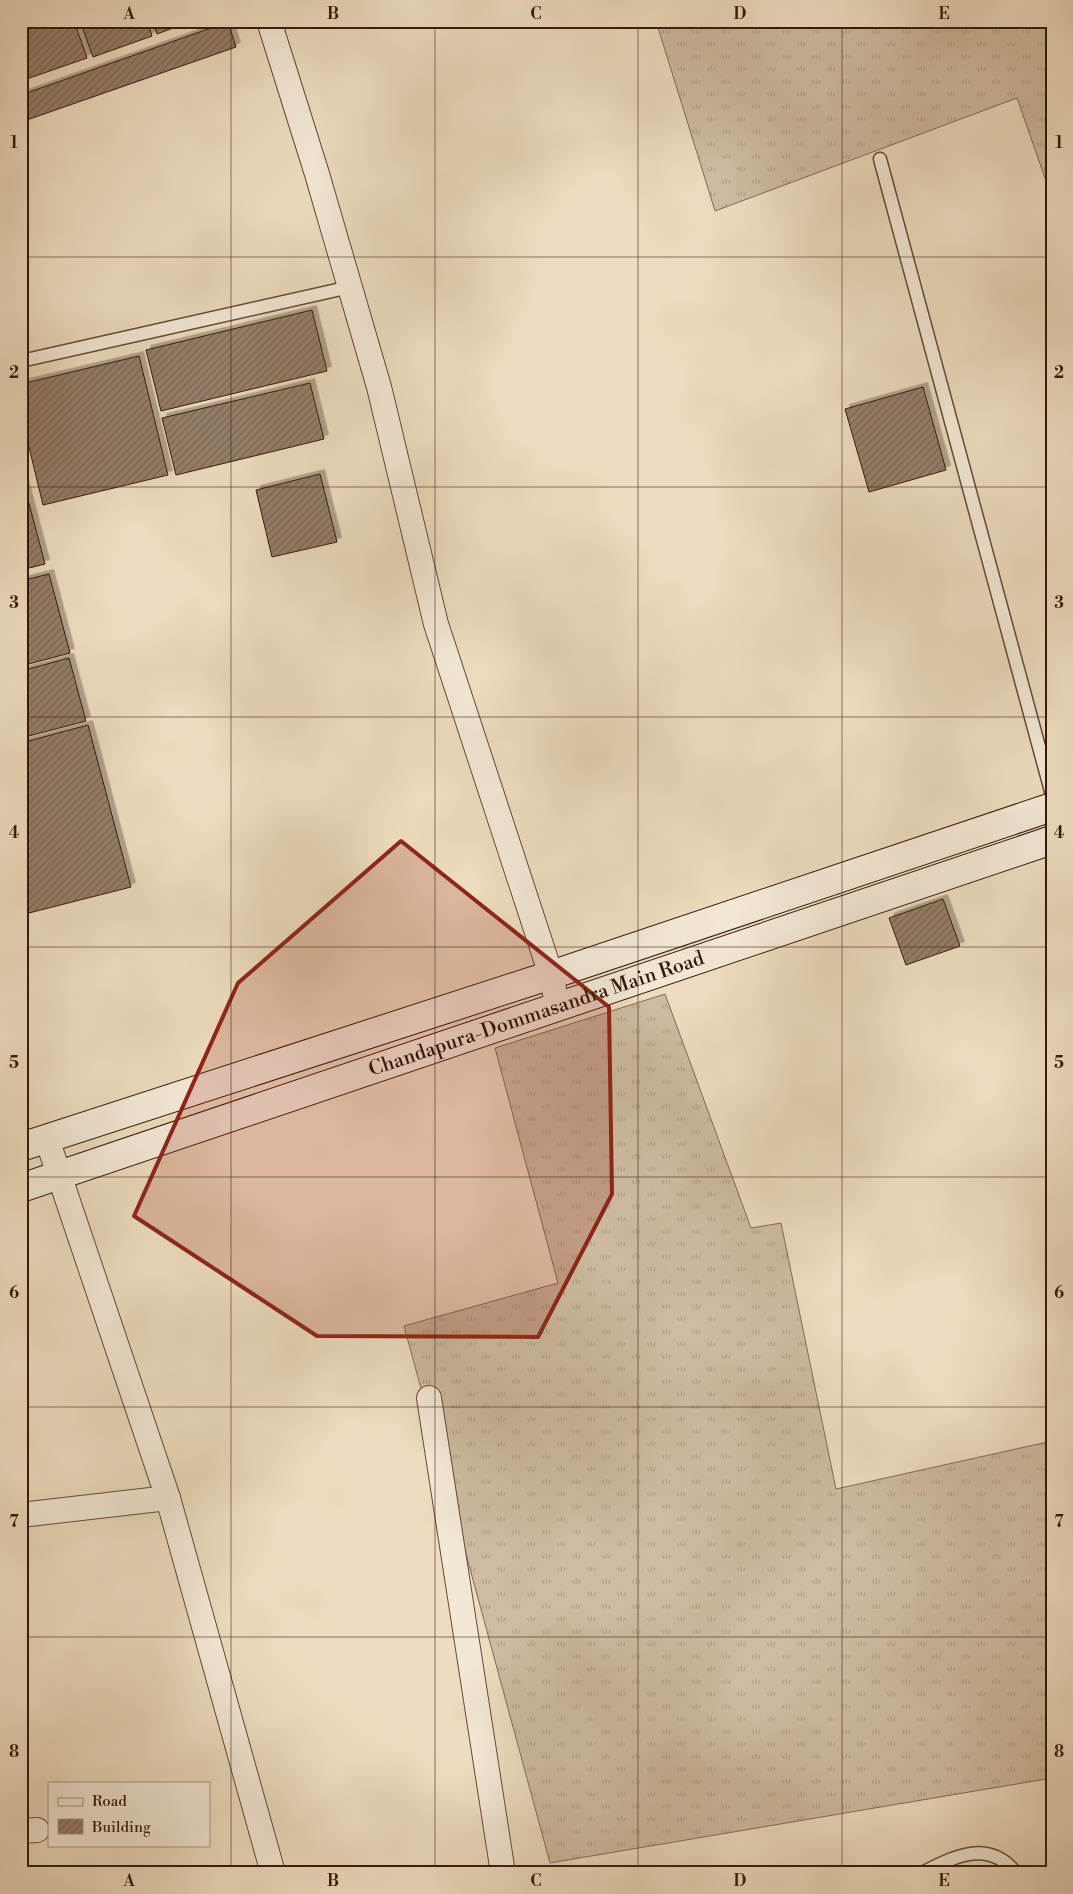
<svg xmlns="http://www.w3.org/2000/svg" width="1073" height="1894" font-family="'Libre Bodoni',serif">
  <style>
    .grass { fill: url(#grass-tufts); stroke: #826a56 }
    .building { fill: url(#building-hatch); stroke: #36190b; filter: url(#shadow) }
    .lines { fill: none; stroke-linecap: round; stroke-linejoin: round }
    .lane-casing { stroke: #644a38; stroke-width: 15 }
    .street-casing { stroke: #644a38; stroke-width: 26 }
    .secondary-casing { stroke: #36190b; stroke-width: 30 }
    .lane { stroke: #f3e8d5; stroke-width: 12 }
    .street { stroke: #f3e8d5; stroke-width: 24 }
    .secondary { stroke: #f3e8d5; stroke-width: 28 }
    .marked { fill: #8f2418; fill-opacity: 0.2; stroke: #8f2418; stroke-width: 4; stroke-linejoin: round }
    .grid { fill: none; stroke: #36190b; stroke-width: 1; stroke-opacity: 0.55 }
    .labels { text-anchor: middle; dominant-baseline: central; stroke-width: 5; stroke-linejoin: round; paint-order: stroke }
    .street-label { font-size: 20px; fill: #36190b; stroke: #f3e8d5 }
    .neatline { fill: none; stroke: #36190b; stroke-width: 2 }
    .grid-label { font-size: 16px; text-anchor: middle; font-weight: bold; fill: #36190b }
  </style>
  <defs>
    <pattern id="grass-tufts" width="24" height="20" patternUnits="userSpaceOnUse" patternTransform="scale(1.25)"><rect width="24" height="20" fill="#cebba0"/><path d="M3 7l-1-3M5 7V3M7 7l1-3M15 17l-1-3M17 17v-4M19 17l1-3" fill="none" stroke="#b2a088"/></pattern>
    <pattern id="building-hatch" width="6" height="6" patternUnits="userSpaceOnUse" patternTransform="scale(1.25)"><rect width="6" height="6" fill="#957e69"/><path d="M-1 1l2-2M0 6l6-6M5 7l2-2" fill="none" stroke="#7a6655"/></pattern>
    <filter id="shadow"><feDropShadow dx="4.5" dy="-4.5" stdDeviation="0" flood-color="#0004"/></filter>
  </defs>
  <rect width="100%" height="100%" fill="#eddcbf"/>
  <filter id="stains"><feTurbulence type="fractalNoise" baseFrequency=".004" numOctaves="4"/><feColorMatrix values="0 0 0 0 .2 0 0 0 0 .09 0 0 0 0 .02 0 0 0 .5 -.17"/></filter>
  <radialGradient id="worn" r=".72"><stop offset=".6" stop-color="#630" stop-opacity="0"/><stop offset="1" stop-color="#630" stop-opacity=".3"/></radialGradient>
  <g class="grass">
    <path d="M656 21H1052V198L1017 98 715 211Z"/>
    <path d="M665 994 751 1228 781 1223 836 1489 1052 1441V1778L550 1863 404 1326 558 1283 495 1048Z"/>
  </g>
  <g class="building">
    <path d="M21 21H74L87 58 21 81Z"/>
    <path d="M80 21H147L152 36 93 57Z"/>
    <path d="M153 21H192L157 34Z"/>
    <path d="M228 22 236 47 21 122V95Z"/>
    <path d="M312 310 327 371 161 411 146 350Z"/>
    <path d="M139 356 168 475 43 505 21 414V384Z"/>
    <path d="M310 383 324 439 176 475 162 418Z"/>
    <path d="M923 387 946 470 869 492 845 409Z"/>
    <path d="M21 473 45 564 21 570Z"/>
    <path d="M320 474 337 542 272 557 256 490Z"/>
    <path d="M49 574 70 653 21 666V581Z"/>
    <path d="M69 658 86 721 21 738V671Z"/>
    <path d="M88 725 131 887 21 915V743Z"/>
    <path d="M943 899 960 946 906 965 889 918Z"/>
  </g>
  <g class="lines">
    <defs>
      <g id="lane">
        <path d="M880 159 1052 795"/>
        <path d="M21 361 350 287"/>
        <path d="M922 1873C954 1857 988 1838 1016 1873"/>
      </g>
      <g id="street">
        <path d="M269 21 317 174 379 387 436 624 551 975 558 1008"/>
        <path d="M47 1139 168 1498 273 1873"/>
        <path d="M429 1398 503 1873"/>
        <path d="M21 1515 168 1498"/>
        <path d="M21 1831 37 1830"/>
      </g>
      <g id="secondary">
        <path d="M21 1147 551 975 1052 807"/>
        <path id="s1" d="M21 1188 1052 840"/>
      </g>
    </defs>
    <use href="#lane" class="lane-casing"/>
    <use href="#street" class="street-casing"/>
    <use href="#secondary" class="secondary-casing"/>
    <use href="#lane" class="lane"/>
    <use href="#street" class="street"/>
    <use href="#secondary" class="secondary"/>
  </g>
  <path class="marked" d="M401 841 609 1007 612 1194 538 1337 317 1336 134 1216 238 983Z"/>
  <path class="grid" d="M231 21V1873M435 21V1873M638 21V1873M842 21V1873M21 257H1052M21 487H1052M21 717H1052M21 947H1052M21 1177H1052M21 1407H1052M21 1637H1052"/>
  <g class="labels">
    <g class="street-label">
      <text stroke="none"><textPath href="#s1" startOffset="544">Chandapura-Dommasandra Main Road</textPath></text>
    </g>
  </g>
  <rect width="1073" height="1894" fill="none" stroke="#eddcbf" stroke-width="55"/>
  <rect x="48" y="1782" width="162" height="65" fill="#f3e8d5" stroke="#a79584"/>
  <rect x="58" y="1798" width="25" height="8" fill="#f3e8d5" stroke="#a79584"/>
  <text x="92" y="1806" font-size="15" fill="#36190b">Road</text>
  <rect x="58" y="1819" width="25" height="15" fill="url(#building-hatch)" stroke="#a79584"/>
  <text x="92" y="1832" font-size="15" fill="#36190b">Building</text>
  <rect x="28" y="28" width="1018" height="1838" class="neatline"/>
  <g class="grid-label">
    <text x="129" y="19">A</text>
    <text x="333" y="19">B</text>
    <text x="536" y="19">C</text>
    <text x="740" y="19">D</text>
    <text x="944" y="19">E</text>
    <text x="14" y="148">1</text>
    <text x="1059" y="148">1</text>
    <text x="14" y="378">2</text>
    <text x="1059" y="378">2</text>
    <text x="14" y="608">3</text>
    <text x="1059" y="608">3</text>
    <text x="14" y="838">4</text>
    <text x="1059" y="838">4</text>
    <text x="14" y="1068">5</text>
    <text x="1059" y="1068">5</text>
    <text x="14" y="1298">6</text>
    <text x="1059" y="1298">6</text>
    <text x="14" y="1527">7</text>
    <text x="1059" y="1527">7</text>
    <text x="14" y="1757">8</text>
    <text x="1059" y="1757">8</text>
    <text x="129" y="1886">A</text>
    <text x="333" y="1886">B</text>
    <text x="536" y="1886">C</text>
    <text x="740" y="1886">D</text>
    <text x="944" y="1886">E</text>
  </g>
  <rect width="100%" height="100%" filter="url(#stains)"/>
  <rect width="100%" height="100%" fill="url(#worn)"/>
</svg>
